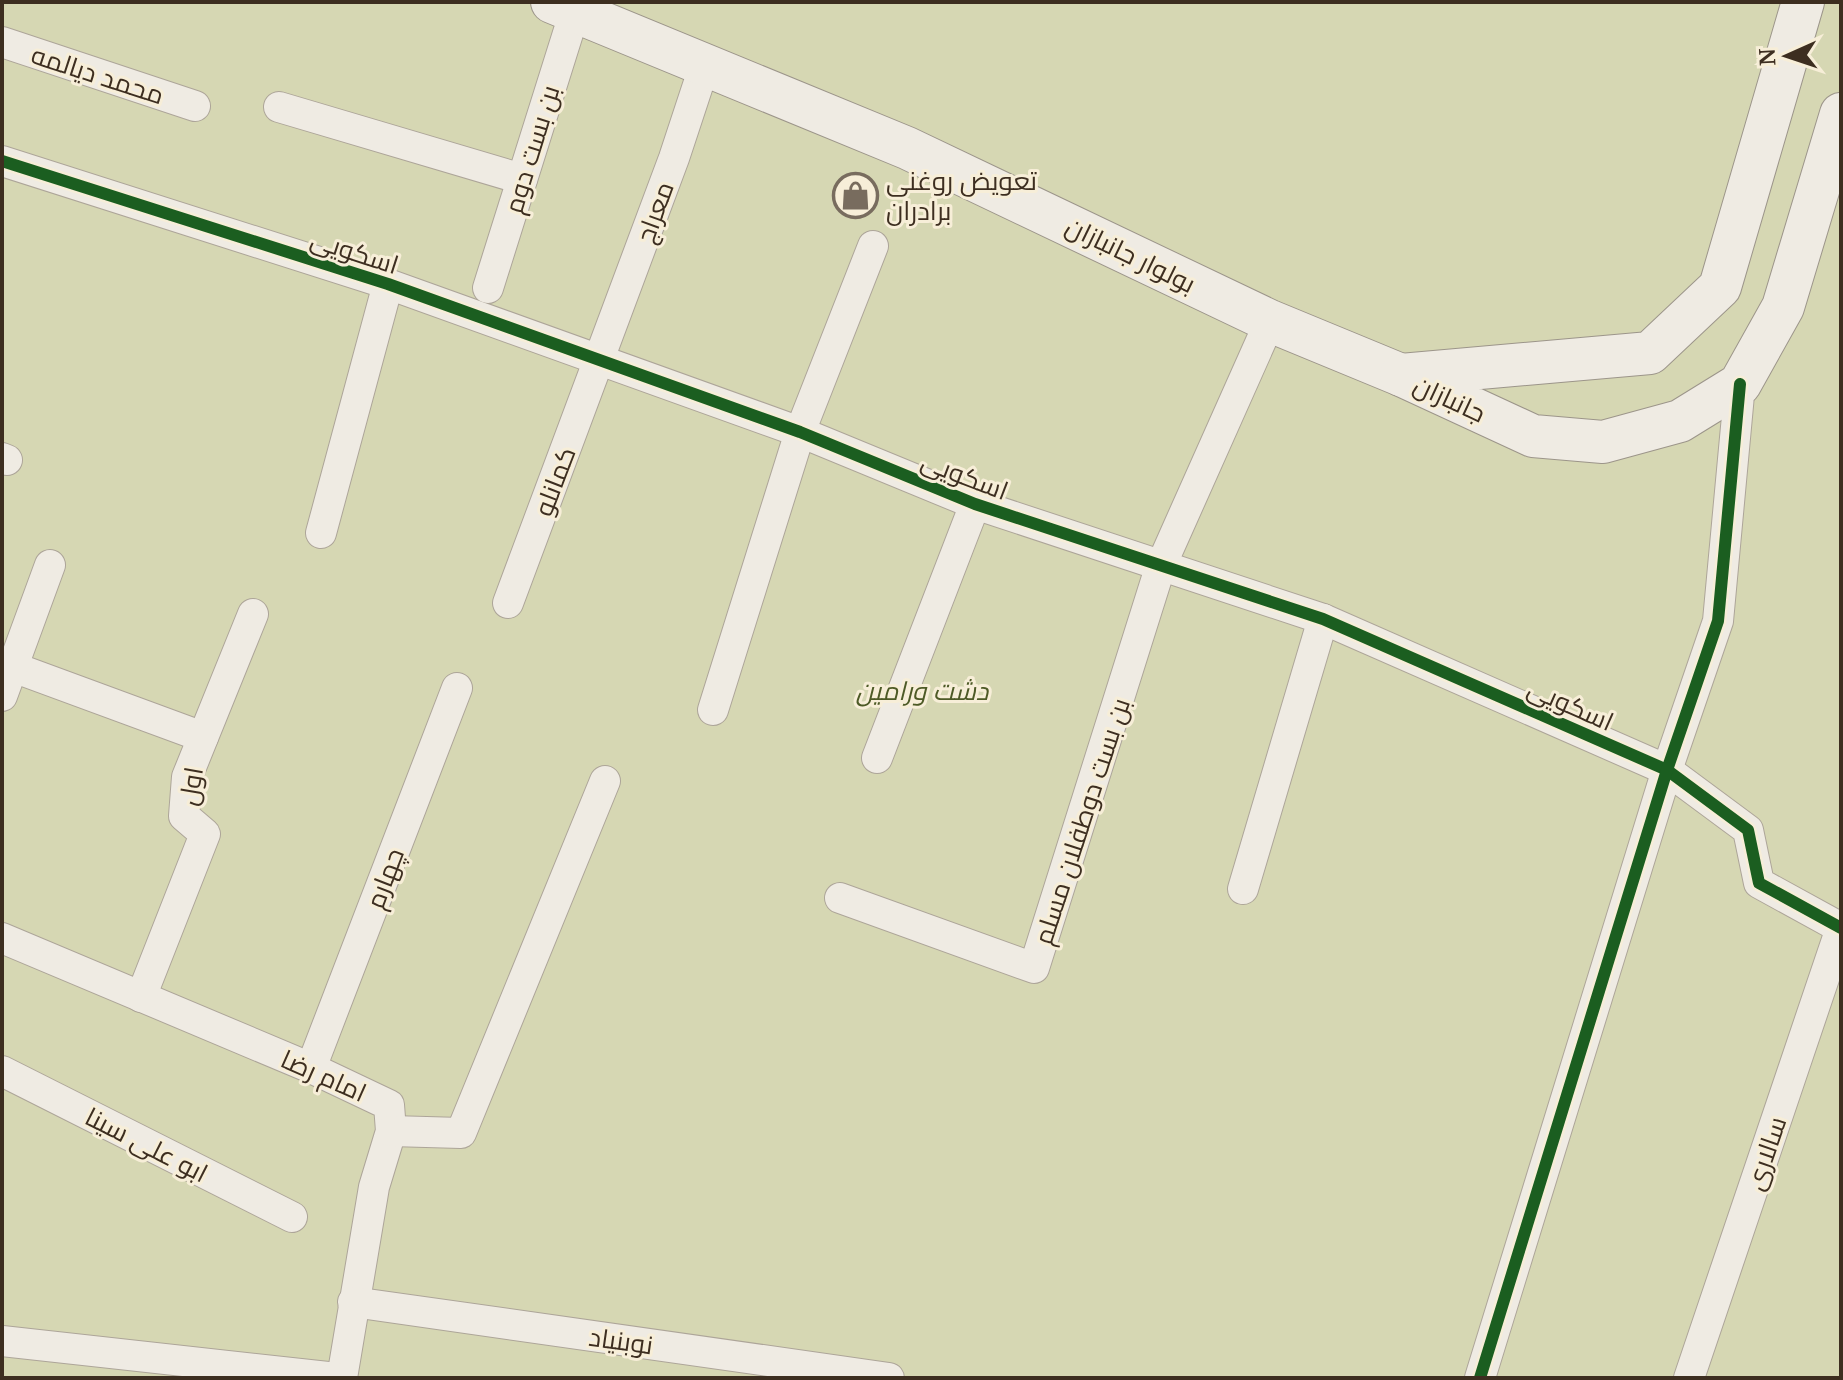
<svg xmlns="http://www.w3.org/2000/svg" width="1843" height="1380" font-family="'Noto Serif',Cairo,serif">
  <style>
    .green { fill: #d6d7b3 }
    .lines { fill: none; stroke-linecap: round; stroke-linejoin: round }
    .street-casing { stroke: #ada599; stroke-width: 32 }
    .secondary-casing { stroke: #9c958a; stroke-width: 44 }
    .street { stroke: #efebe3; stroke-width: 30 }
    .secondary { stroke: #efebe3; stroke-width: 42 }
    .cycleway-casing { stroke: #f7eed8; stroke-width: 17 }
    .cycleway { stroke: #1b5e20; stroke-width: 12 }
    .labels { text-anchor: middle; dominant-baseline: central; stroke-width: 6; stroke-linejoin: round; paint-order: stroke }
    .street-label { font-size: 26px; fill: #3d2e20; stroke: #f7eed8 }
    .poi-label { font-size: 26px; fill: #3d2e20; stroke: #f7eed8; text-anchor: start }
    .park-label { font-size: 26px; font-style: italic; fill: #4d5a26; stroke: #f7eed8 }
  </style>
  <rect width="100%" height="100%" fill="#e7e0d1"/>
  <rect class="green" x="2" y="2" width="1839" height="1376"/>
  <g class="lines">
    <defs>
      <g id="street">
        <path d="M2 42 195 106"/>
        <path d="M279 107 522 179"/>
        <path d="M2 161 388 284 800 432 975 504 1323 619 1667 770 1748 830 1759 883 1841 928"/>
        <path d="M488 288 575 11"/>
        <path d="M2 458 7 460"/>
        <path d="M321 533 388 284"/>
        <path d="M508 603 674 158 705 64"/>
        <path d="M2 663 203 737"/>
        <path d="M2 696 50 565"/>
        <path d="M713 710 800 432 873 246"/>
        <path d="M877 758 975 504"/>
        <path d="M1243 889 1323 619"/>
        <path d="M840 898 1034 968 1160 568 1270 321"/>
        <path d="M2 938 311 1068 389 1105 391 1131 374 1187 342 1378"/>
        <path d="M141 997 205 834 184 816 187 777 253 614"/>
        <path d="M311 1068 457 688"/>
        <path d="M2 1071 292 1217"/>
        <path d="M391 1131 461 1133 605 781"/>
        <path d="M353 1302 889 1378"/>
        <path d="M2 1341 337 1378"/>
        <path d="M1480 1378 1667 770 1718 621 1740 384"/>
        <path d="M1689 1378 1841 928"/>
      </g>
      <g id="secondary">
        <path d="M552 2 907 148 1270 321 1401 375"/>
        <path d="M1803 2 1720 287 1650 353 1401 375 1533 436 1603 442 1680 421 1740 384 1783 307 1841 114"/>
      </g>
    </defs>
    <use href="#street" class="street-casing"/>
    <use href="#secondary" class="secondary-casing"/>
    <use href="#street" class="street"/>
    <use href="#secondary" class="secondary"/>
    <defs>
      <g id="cycleway">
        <path d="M2 161 388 284 800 432 975 504 1323 619 1667 770 1748 830 1759 883 1841 928"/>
        <path d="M1480 1378 1667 770 1718 621 1740 384"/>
      </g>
    </defs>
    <use href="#cycleway" class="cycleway-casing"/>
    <use href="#cycleway" class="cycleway"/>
  </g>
  <defs>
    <symbol id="shop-ring" viewBox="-11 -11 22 22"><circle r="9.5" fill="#f7eed8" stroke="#786c5e" stroke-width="1.5"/><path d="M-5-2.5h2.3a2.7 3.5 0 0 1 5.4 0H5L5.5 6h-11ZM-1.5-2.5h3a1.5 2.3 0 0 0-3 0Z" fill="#786c5e"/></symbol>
  </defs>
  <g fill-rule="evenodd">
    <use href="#shop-ring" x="830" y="170" width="51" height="51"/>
  </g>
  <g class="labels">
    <g class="street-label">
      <text transform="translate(98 74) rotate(18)">محمد دیالمه</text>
      <text transform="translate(531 149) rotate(-73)">بن بست دوم</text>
      <text transform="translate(654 212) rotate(-70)">معراج</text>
      <text transform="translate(355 251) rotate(18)">اسکویی</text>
      <text transform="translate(1131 254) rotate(26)">بولوار جانبازان</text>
      <text transform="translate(1450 398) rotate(25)">جانبازان</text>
      <text transform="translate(965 475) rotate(21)">اسکویی</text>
      <text transform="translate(554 481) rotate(-69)">کمانلو</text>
      <text transform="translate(1571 704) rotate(24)">اسکویی</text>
      <text transform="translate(190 786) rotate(-80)">اول</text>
      <text transform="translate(1081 821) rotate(-72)">بن بست دوطفلان مسلم</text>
      <text transform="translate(384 878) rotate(-69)">چهارم</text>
      <text transform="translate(324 1075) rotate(24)">امام رضا</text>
      <text transform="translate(147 1144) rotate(27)">ابو علی سینا</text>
      <text transform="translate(1765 1153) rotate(-71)">سالاری</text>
      <text transform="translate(621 1340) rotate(8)">نوبنیاد</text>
    </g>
    <g class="poi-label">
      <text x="886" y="180">تعویض روغنی<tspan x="886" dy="30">برادران</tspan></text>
    </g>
    <g class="park-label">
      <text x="922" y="690">دشت ورامین</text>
    </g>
  </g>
  <rect width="1843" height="1380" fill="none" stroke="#3d2e20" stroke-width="8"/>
  <g transform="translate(1787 56) rotate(267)" stroke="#f7eed8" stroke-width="6" paint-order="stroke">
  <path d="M0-6L14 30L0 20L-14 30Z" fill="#3d2e20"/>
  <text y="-12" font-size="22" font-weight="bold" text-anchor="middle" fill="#3d2e20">N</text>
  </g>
</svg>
